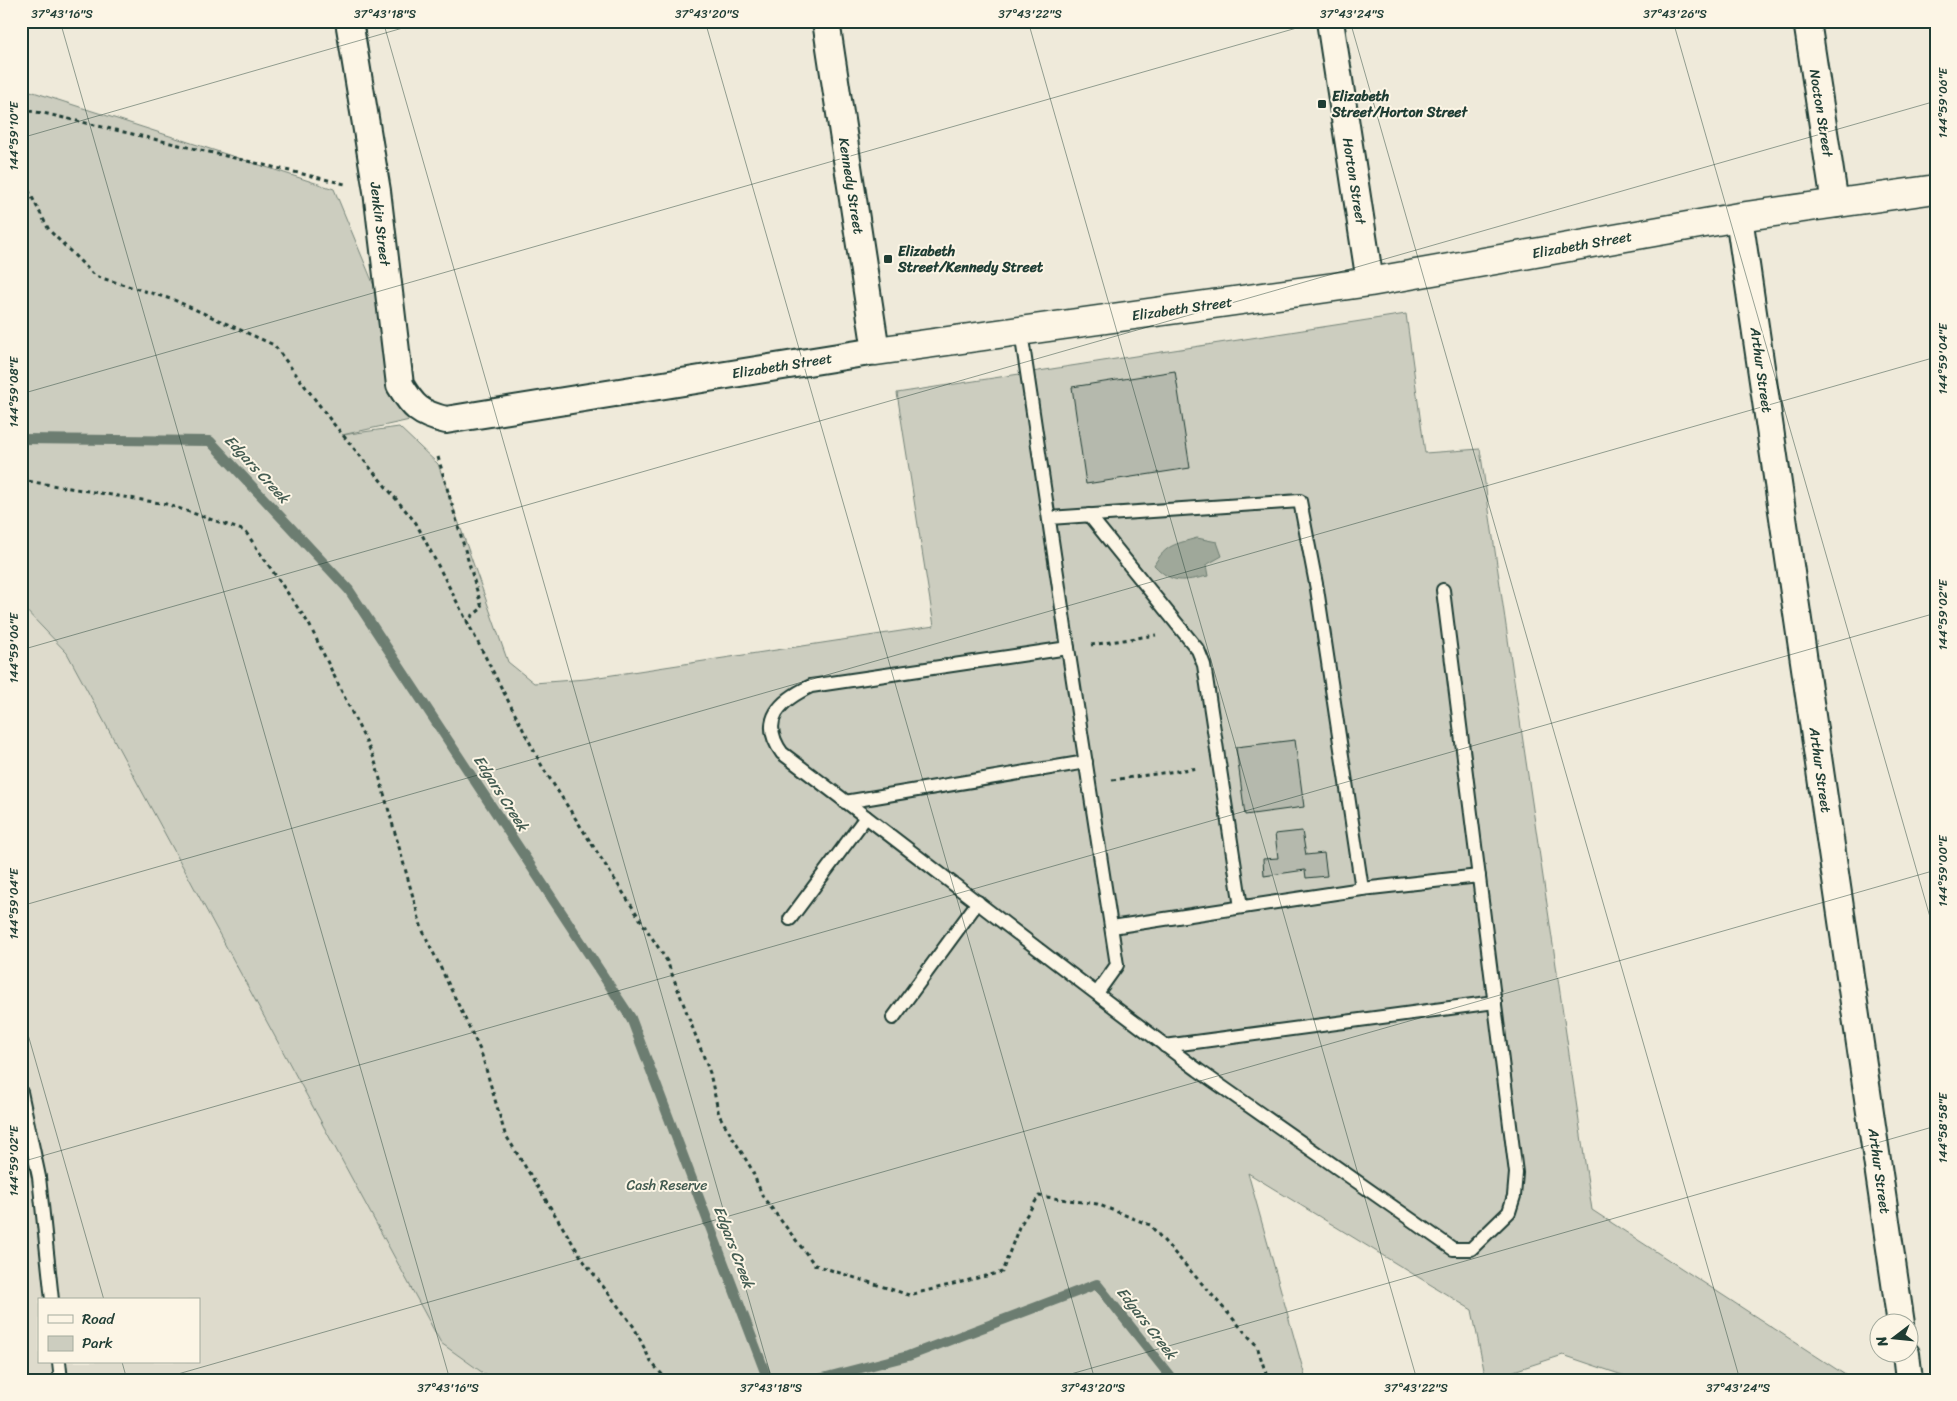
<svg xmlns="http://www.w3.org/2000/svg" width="1957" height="1401" font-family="Sriracha,sans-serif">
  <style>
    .built { fill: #dedbcc; fill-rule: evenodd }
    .green { fill: #cccdbf; stroke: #76857a }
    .water { fill: #9fa89a; stroke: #6c7d71 }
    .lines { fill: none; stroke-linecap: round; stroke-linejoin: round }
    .stream { stroke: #6c7d71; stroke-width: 10 }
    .building { fill: #b5b9ad; stroke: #1f3d34 }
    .service-casing { stroke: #1f3d34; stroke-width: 16 }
    .minor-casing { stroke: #1f3d34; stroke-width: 30 }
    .tertiary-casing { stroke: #1f3d34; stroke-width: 31 }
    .path { stroke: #1f3d34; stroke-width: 3; stroke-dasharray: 4 4; stroke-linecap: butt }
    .service { stroke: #fcf5e5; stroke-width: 12 }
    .minor { stroke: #fcf5e5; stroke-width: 26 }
    .tertiary { stroke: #fcf5e5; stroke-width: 28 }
    .ticks { fill: none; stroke: #1f3d34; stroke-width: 1; stroke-opacity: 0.45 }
    .poi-dot { fill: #1f3d34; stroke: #fcf5e5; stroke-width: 2 }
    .labels { text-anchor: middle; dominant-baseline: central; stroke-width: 4; stroke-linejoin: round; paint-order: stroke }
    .poi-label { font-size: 14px; font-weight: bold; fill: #1f3d34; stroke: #fcf5e5; text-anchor: start }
    .street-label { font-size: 14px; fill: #1f3d34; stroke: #fcf5e5 }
    .park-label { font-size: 14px; fill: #425a50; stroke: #fcf5e5 }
    .water-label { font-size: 15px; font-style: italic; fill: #455d53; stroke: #fcf5e5 }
    .neatline { fill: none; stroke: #1f3d34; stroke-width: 2 }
    .ticks-label { font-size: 12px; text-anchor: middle; fill: #1f3d34 }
  </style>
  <rect width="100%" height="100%" fill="#efeada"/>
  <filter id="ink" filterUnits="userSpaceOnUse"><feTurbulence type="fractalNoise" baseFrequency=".02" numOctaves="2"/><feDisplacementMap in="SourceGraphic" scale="10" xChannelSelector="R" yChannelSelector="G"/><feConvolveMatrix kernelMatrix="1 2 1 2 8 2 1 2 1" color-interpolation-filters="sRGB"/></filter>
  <g filter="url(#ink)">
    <path class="built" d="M21 605 67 653 441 1343 493 1380H21ZM39 1300H199V1362H39Z"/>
    <path class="green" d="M21 88 334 189 428 416 342 435 399 427 438 464 508 662 534 683 586 679 934 626 897 393 1406 314 1425 453 1480 449 1592 1210 1853 1380H1637L1563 1355 1486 1380 1472 1310 1248 1173 1306 1380H493L441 1343 67 653 21 605Z"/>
    <path class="water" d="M1197 538 1217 542 1222 556 1206 565 1208 576C1183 581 1173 585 1154 565 1166 544 1176 544 1197 538Z"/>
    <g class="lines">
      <g class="stream">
        <path d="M21 439 210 441 349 590 631 1018 768 1380"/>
        <path d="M815 1380 908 1356 1097 1284 1173 1380"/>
      </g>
    </g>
    <g class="building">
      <path d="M1175 371 1190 468 1086 484 1072 387Z"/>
      <path d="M1295 740 1304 807 1245 815 1236 747Z"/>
      <path d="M1302 831 1306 855 1324 853 1327 876 1306 878 1305 870 1264 876 1263 859 1278 858 1275 834Z"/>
    </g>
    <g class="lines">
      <defs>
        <g id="service">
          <path d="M1021 332 1068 648"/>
          <path d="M1089 515 1198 650 1204 665 1241 907"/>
          <path d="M1049 518 1300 501 1317 589 1362 889"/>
          <path d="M845 802 1086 762"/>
          <path d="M790 919 866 817"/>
          <path d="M1112 927 1362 889 1479 876"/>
          <path d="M1097 993 1117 965 1068 648 811 686C781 700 758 720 782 753 921 858 1058 966 1198 1070L1453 1249H1471L1509 1212 1514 1196 1516 1173 1443 590"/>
          <path d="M893 1018 978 902"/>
          <path d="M1165 1046 1495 1002"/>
          <path d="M21 1092 39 1177 52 1300"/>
          <path d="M59 1362 61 1380"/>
        </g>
        <g id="minor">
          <path d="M349 21 377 191 400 385C413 407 420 414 446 420L876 351 826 21"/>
          <path d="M1330 21 1370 282"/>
          <path d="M1807 21 1835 204"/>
          <path d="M1739 217 1901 1324"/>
          <path d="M1906 1354 1909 1380"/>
        </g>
        <path id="tertiary" d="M876 351 1370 282 1739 217 1936 189"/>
      </defs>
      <use href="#service" class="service-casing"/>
      <use href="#minor" class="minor-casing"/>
      <use href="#tertiary" class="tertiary-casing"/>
      <g class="path">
        <path d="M21 110 43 113 345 184"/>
        <path d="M21 176 49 230 95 276 174 300 274 345 332 422 416 523 543 768 667 961 710 1073 719 1115 751 1168 763 1197 815 1265 909 1295 1002 1272 1019 1227 1039 1196 1097 1204 1150 1225 1257 1346 1268 1380"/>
        <path d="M438 457 482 608 466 621"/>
        <path d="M21 480 166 504 245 531 309 624 374 758 422 929 481 1052 505 1134 583 1260 634 1327 651 1362 667 1380"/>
        <path d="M1091 645 1156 635"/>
        <path d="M1112 780 1198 768"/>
      </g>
      <use href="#service" class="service"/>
      <use href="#minor" class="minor"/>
      <use href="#tertiary" class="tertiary"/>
    </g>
  </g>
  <path class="ticks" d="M60 21 450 1380M383 21 772 1380M705 21 1095 1380M1028 21 1417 1380M1350 21 1740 1380M1673 21 1936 938M21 138 427 21M21 394 1321 21M21 650 1936 101M21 906 1936 357M21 1010 104 1300M21 1162 1936 613M122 1362 127 1380M157 1380 1936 870M1050 1380 1936 1126"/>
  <g class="poi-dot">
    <rect x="1317" y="99" width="10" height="10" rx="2.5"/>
    <rect x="883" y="254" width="10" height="10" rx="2.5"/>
  </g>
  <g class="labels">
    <g class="poi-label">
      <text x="1332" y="96">Elizabeth<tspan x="1332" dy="16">Street/Horton Street</tspan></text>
      <text x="898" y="251">Elizabeth<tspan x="898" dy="16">Street/Kennedy Street</tspan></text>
    </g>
    <g class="street-label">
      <text transform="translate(1821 113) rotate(81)">Nocton Street</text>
      <text transform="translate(1354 181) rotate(81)">Horton Street</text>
      <text transform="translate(851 186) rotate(81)">Kennedy Street</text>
      <text transform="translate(380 224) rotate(83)">Jenkin Street</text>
      <text transform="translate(1582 245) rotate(-10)">Elizabeth Street</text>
      <text transform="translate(1182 309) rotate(-8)">Elizabeth Street</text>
      <text transform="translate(782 366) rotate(-9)">Elizabeth Street</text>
      <text transform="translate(1761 370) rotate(82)">Arthur Street</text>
      <text transform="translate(1820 770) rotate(82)">Arthur Street</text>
      <text transform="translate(1879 1171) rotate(82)">Arthur Street</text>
    </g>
    <g class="park-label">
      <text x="667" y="1185">Cash Reserve</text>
    </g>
    <g class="water-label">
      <text transform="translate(257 469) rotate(47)">Edgars Creek</text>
      <text transform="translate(501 793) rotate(57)">Edgars Creek</text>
      <text transform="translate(734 1247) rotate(69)">Edgars Creek</text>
      <text transform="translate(1147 1323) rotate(52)">Edgars Creek</text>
    </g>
  </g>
  <rect width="1957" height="1401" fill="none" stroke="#fcf5e5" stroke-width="55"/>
  <rect x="38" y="1298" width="162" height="65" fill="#fcf5e5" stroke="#a4ab9e"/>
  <rect x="48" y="1315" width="25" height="8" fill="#fcf5e5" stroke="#a4ab9e"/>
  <text x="82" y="1324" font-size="15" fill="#1f3d34">Road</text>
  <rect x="48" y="1336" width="25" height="15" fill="#cccdbf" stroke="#a4ab9e"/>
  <text x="82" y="1348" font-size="15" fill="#1f3d34">Park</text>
  <g transform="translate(1894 1338) rotate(254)"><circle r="24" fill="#fcf5e5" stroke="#a4ab9e"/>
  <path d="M0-4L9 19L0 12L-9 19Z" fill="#1f3d34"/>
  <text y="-8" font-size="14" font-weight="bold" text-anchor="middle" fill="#1f3d34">N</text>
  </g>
  <rect x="28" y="28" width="1902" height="1346" class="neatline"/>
  <g class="ticks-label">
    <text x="62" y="18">37°43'16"S</text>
    <text x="385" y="18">37°43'18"S</text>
    <text x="707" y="18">37°43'20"S</text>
    <text x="1030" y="18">37°43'22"S</text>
    <text x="1352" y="18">37°43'24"S</text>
    <text x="1675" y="18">37°43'26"S</text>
    <text transform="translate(1943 103) rotate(-90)" y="4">144°59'06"E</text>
    <text transform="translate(14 136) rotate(-90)" y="4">144°59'10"E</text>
    <text transform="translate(1943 359) rotate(-90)" y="4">144°59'04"E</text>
    <text transform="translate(14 392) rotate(-90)" y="4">144°59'08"E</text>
    <text transform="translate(1943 615) rotate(-90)" y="4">144°59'02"E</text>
    <text transform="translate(14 648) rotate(-90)" y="4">144°59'06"E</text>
    <text transform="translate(1943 871) rotate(-90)" y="4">144°59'00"E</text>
    <text transform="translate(14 904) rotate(-90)" y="4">144°59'04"E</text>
    <text transform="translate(1943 1128) rotate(-90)" y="4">144°58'58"E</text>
    <text transform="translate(14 1161) rotate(-90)" y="4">144°59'02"E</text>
    <text x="448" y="1392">37°43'16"S</text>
    <text x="771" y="1392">37°43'18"S</text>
    <text x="1093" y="1392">37°43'20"S</text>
    <text x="1416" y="1392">37°43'22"S</text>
    <text x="1738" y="1392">37°43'24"S</text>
  </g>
</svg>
